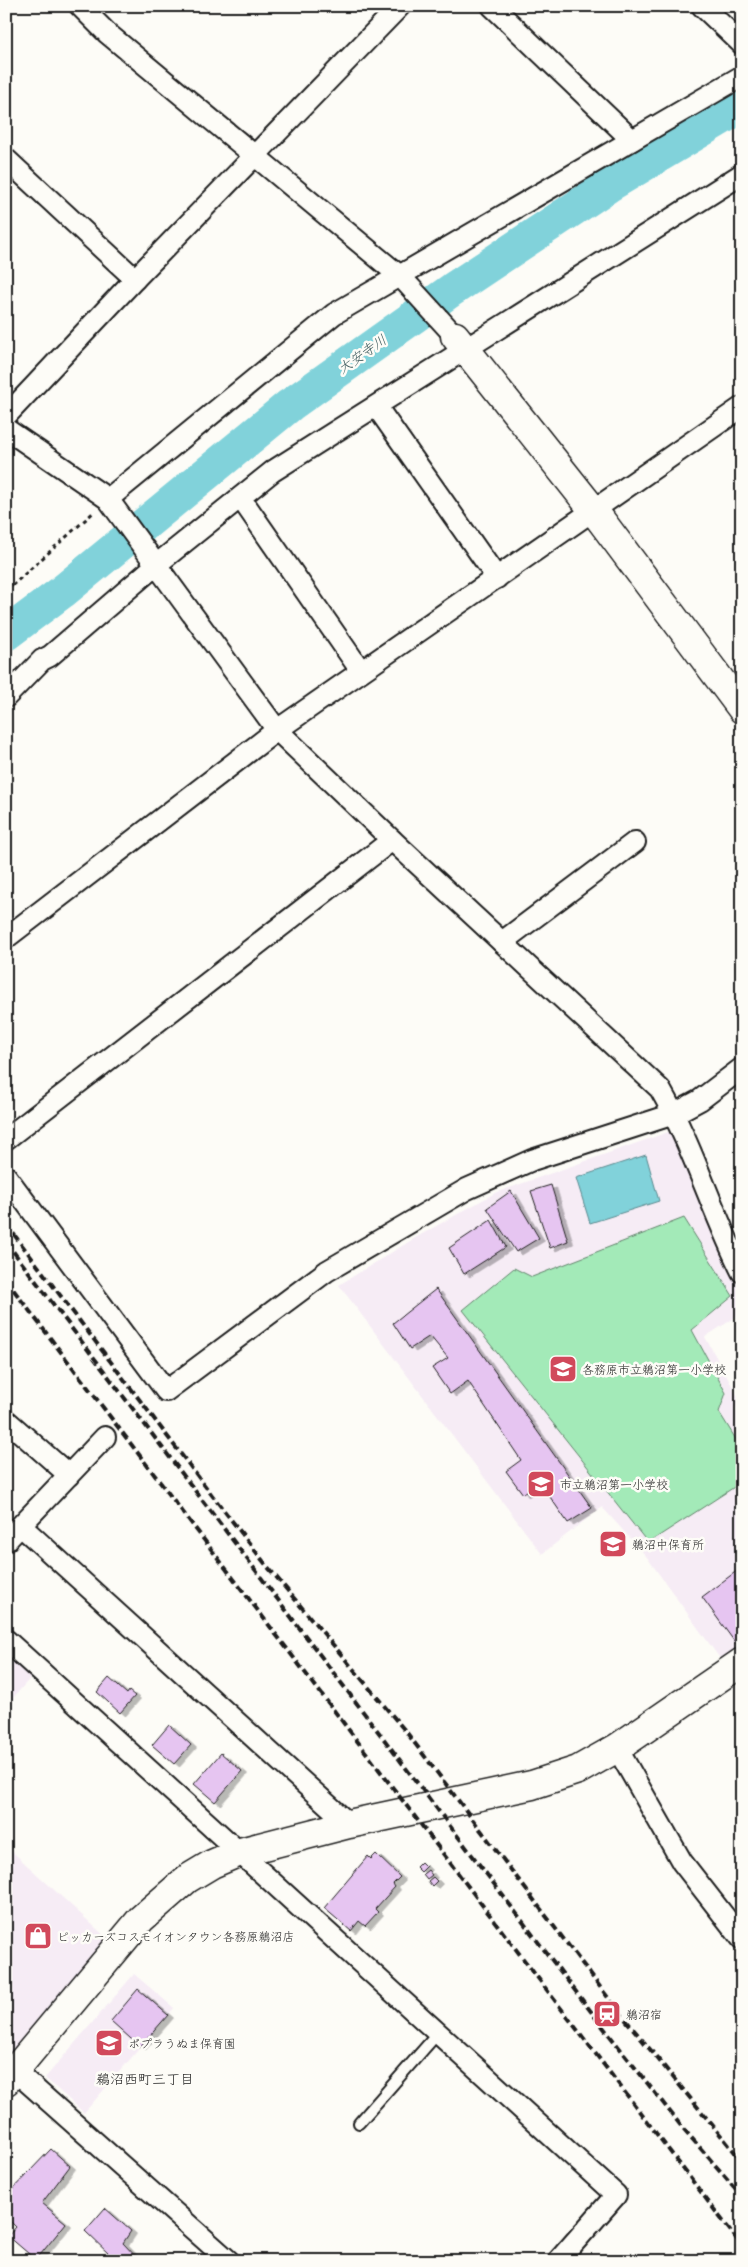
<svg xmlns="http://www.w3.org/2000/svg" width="748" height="2267" font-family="Delius,'Klee One',sans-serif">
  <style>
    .built { fill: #f6ecf5 }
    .green { fill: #a3eab8; stroke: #60836a }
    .water { fill: #81d2da; stroke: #59898e }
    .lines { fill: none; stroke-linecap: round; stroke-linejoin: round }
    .river { stroke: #81d2da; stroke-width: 34 }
    .building { fill: #e6c5f1; stroke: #1c1c1c; filter: url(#shadow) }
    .lane-casing { stroke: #1c1c1c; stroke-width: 14 }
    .street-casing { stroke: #1c1c1c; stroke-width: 24 }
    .secondary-casing { stroke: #1c1c1c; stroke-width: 31 }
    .path { stroke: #1c1c1c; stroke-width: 3; stroke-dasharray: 4 4; stroke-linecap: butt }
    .lane { stroke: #fdfcf7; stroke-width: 10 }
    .street { stroke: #fdfcf7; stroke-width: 20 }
    .secondary { stroke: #fdfcf7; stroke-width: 28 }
    .rail { stroke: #1c1c1c; stroke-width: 4; stroke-dasharray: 8 4; stroke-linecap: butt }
    .labels { text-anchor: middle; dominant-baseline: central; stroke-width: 5; stroke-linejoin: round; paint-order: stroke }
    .poi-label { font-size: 12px; fill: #1c1c1c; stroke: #fdfcf7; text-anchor: start }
    .water-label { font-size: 14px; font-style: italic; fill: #3f5c5e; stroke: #fdfcf7 }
    .neighbourhood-label { font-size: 14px; fill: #1c1c1c; stroke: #fdfcf7 }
  </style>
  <defs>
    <filter id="shadow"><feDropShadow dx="5.5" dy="3" stdDeviation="0" flood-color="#0004"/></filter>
  </defs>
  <rect width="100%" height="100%" fill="#fdfcf7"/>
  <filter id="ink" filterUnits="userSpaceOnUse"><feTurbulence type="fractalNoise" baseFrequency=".02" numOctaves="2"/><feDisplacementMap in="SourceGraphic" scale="10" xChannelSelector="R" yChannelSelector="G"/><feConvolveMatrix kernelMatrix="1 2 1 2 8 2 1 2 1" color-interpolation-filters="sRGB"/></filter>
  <g filter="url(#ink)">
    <g class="built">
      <path d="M674 1130 742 1292V1313L705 1337 741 1402 735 1410 742 1420V1661L729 1671 646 1556 602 1507 542 1554 339 1285 415 1238 495 1193Z"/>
      <path d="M6 1652 32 1676 6 1706Z"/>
      <path d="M6 1846 108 1939 6 2065Z"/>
      <path d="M134 1974 174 2008 84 2113 45 2078Z"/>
    </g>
    <path class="green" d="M684 1218 733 1296 692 1330 726 1393 719 1412 742 1449V1482L648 1543 463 1310 514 1268 532 1277Z"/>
    <path class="water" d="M646 1155 659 1201 590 1223 576 1178Z"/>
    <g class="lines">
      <path class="river" d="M6 634 62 592 290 405 453 289 608 186 742 106"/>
    </g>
    <g class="building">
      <path d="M551 1185 568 1241 550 1248 531 1191Z"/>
      <path d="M511 1191 539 1238 516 1252 487 1208Z"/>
      <path d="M491 1220 506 1247 464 1274 449 1248Z"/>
      <path d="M436 1289 592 1508 568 1523 539 1481 523 1494 506 1471 521 1460 468 1381 450 1394 432 1368 448 1358 430 1336 410 1349 393 1323Z"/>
      <path d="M742 1567V1652L702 1597Z"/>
      <path d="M109 1678 127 1694 129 1691 135 1696 120 1713 97 1692Z"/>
      <path d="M169 1725 191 1745 174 1764 152 1745Z"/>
      <path d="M221 1753 242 1771 215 1802 194 1784Z"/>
      <path d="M376 1854 400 1877 393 1884 395 1887 375 1909 378 1912 365 1926 359 1921 351 1931 324 1908 368 1856 371 1859Z"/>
      <path d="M421 1862 426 1867 421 1872 416 1867Z"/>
      <path d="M428 1870 432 1875 427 1879 423 1874Z"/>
      <path d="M433 1877 437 1881 432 1886 428 1881Z"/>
      <path d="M138 1989 168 2015 140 2047 111 2021Z"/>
      <path d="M51 2149 70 2166 42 2203 66 2223 36 2260 8 2236 16 2227 6 2217V2196Z"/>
      <path d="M105 2208 131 2231 123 2243 140 2261H107L111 2256 85 2231Z"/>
    </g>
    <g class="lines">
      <defs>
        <path id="lane" d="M359 2123 438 2033"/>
        <g id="street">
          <path d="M80 6 107 33 401 277 455 336"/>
          <path d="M492 6 632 140"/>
          <path d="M702 6 742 44"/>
          <path d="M6 159 135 279"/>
          <path d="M381 413 497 578"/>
          <path d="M6 416 135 279 400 6"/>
          <path d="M6 429 108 499 277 730 392 840 660 1089C693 1146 712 1212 742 1272"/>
          <path d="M108 499 334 314 742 76"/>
          <path d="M247 507 361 671"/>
          <path d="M6 697 42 660 50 656 156 565 273 471 742 174"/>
          <path d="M6 938 277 730 742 407"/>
          <path d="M502 942 635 842"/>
          <path d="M6 1139 392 840"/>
          <path d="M6 1176 166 1391 327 1271 467 1189 532 1160 674 1114 700 1100 742 1068"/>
          <path d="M6 1420 69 1475"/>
          <path d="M21 1526 349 1824"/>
          <path d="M6 1541 105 1437"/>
          <path d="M6 1640 616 2195 558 2261"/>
          <path d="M617 1748 682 1862 742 1939"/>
          <path d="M15 2071 229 2261"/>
        </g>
        <g id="secondary">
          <path d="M455 336 594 511 742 709"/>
          <path d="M6 2081 141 1919 187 1879 212 1864 240 1852 349 1824 532 1785 578 1770 617 1748 742 1662"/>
        </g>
      </defs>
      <use href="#lane" class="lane-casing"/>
      <use href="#street" class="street-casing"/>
      <use href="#secondary" class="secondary-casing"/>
      <path class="path" d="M6 591 95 511"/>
      <use href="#lane" class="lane"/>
      <use href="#street" class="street"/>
      <use href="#secondary" class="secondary"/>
      <g class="rail">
        <path d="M6 1224 215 1499 267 1566 407 1733 616 2008 742 2161"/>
        <path d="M6 1242 599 2022 682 2127 742 2196"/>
        <path d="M6 1280 742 2246"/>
      </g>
    </g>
  </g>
  <defs>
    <symbol id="school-square" viewBox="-11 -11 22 22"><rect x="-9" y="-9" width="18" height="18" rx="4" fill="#d1495b" stroke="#fdfcf7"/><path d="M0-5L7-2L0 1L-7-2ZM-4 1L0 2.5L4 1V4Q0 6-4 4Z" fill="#fff"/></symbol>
    <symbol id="shop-square" viewBox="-11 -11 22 22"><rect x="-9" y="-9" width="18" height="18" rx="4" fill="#d1495b" stroke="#fdfcf7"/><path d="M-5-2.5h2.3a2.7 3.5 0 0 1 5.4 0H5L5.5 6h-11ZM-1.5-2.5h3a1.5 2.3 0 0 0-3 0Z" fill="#fff"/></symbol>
    <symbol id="station-square" viewBox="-11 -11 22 22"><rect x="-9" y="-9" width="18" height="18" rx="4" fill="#d1495b" stroke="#fdfcf7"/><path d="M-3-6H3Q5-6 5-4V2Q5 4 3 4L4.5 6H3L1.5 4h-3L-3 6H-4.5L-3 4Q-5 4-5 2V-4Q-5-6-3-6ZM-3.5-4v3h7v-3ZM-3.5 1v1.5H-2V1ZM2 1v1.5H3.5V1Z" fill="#fff"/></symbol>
  </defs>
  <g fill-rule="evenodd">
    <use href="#school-square" x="547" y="1353" width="32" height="32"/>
    <use href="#school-square" x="525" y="1468" width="32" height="32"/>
    <use href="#school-square" x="597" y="1528" width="32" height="32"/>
    <use href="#shop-square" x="22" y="1920" width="32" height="32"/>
    <use href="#station-square" x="591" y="1998" width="32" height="32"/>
    <use href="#school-square" x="93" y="2027" width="32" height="32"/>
  </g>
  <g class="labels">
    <g class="poi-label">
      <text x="582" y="1369">各務原市立鵜沼第一小学校</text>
      <text x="560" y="1484">市立鵜沼第一小学校</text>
      <text x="632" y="1544">鵜沼中保育所</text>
      <text x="57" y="1936">ピッカーズコスモイオンタウン各務原鵜沼店</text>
      <text x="626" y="2014">鵜沼宿</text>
      <text x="128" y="2043">ポプラうぬま保育園</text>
    </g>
    <g class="water-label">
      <text transform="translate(362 354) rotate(-35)">大安寺川</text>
    </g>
    <g class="neighbourhood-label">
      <text x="145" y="2079">鵜沼西町三丁目</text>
    </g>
  </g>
  <rect width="748" height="2267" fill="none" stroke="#fdfcf7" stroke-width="25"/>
  <rect x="12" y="12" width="723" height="2242" fill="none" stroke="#1c1c1c" stroke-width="2" filter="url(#ink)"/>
</svg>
